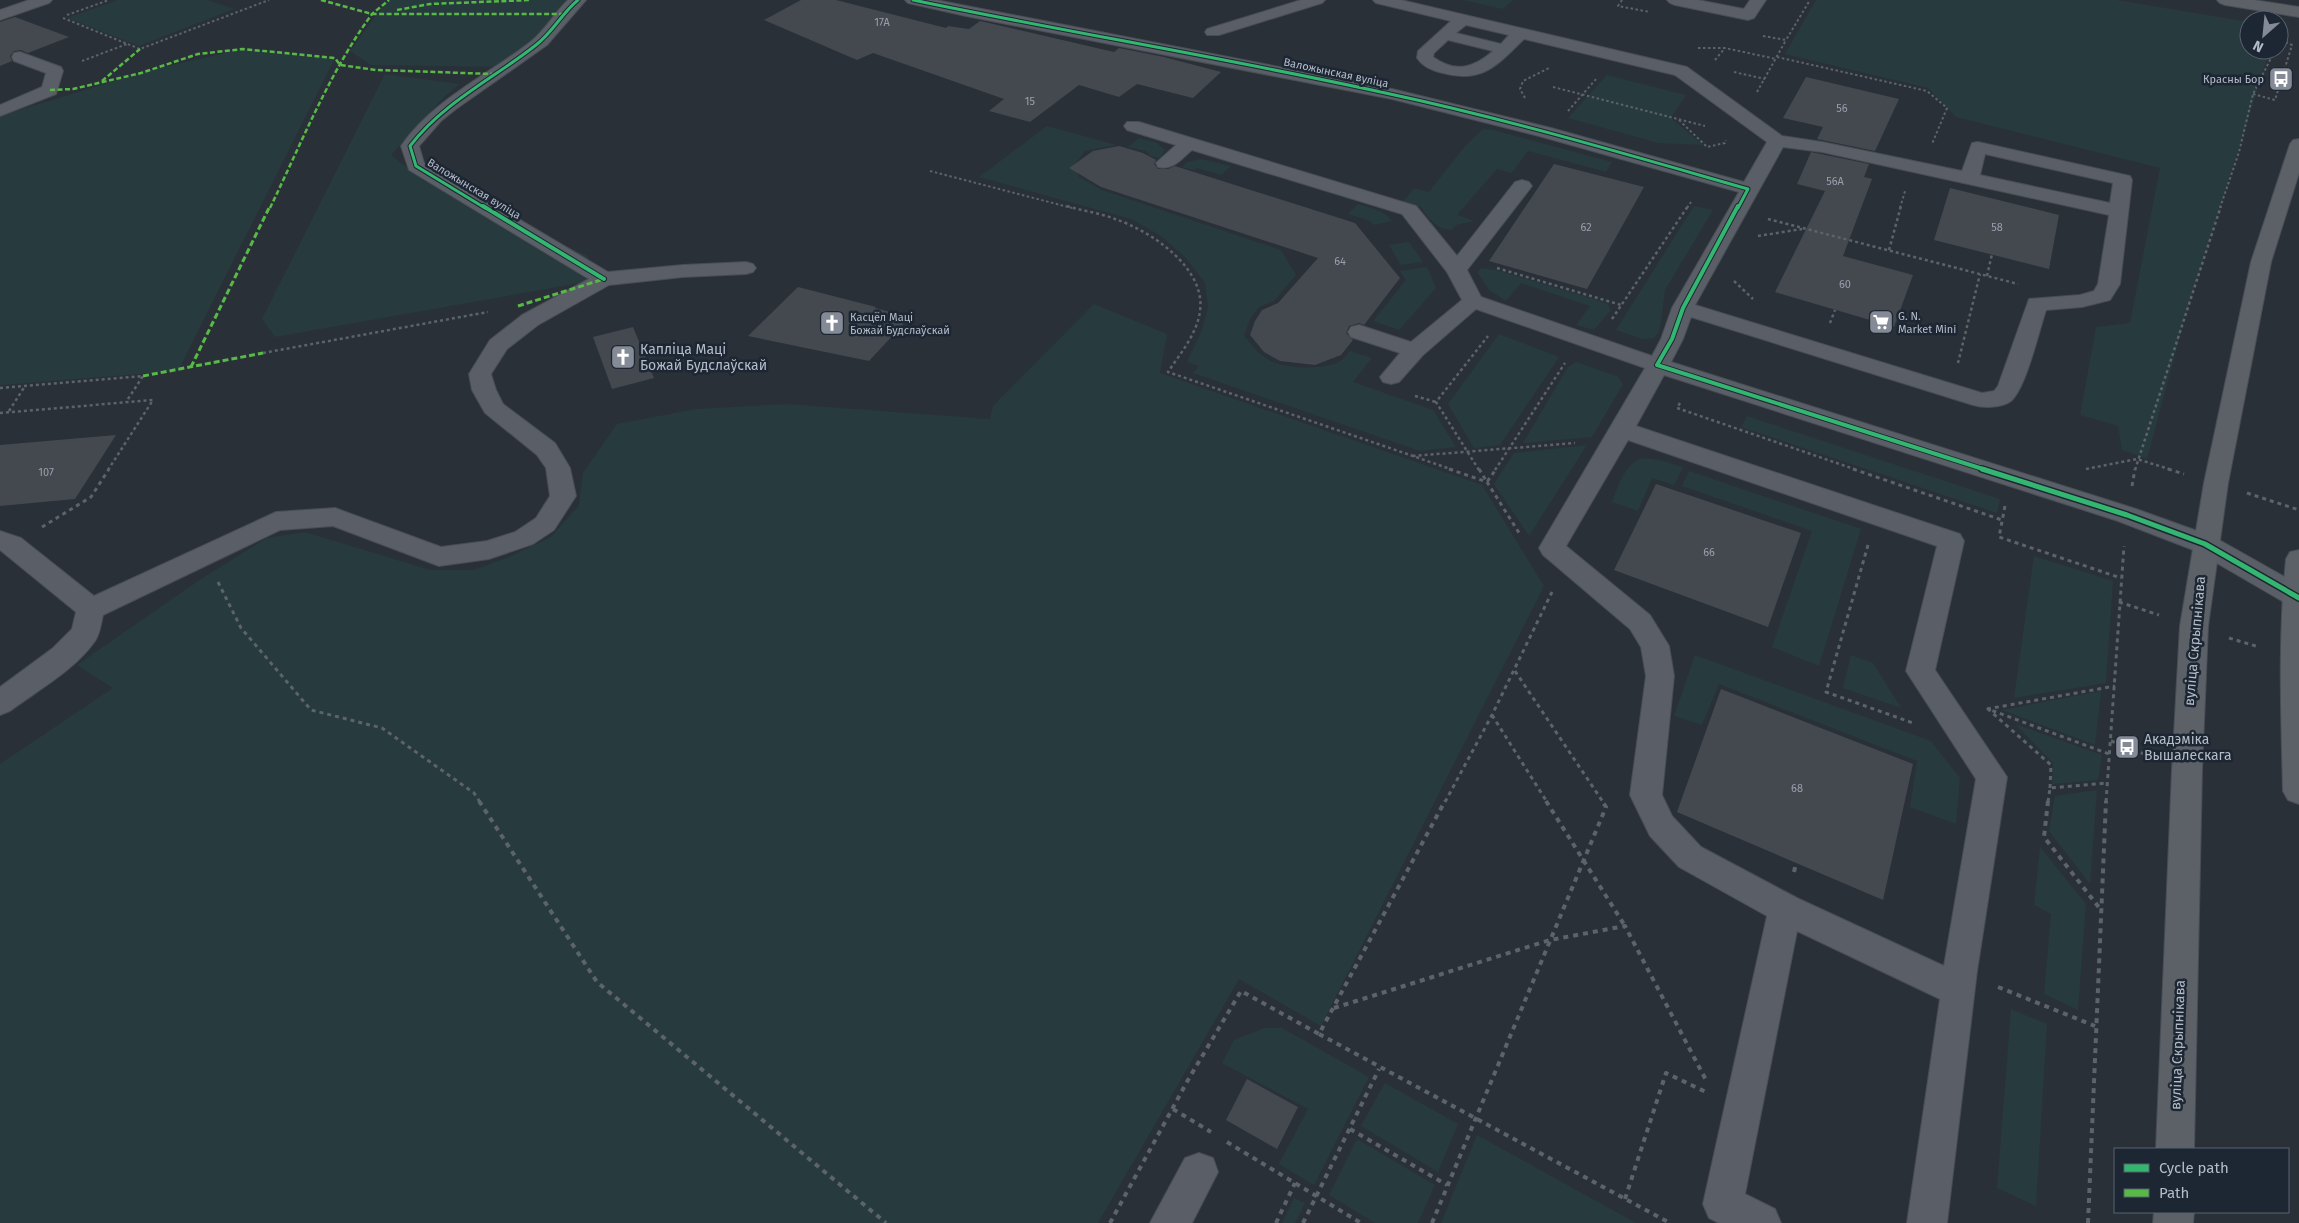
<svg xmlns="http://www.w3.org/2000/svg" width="2299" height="1223" font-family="'Fira Sans',sans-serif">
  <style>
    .green { fill: #273a3e }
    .building { fill: #444950 }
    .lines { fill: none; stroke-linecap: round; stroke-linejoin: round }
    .minor-casing { stroke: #484c53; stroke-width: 2 }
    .major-casing { stroke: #484c55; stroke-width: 2 }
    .path-far3 { stroke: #5d636a; stroke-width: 2; stroke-dasharray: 2.5 2.5; stroke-linecap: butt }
    .path-far2 { stroke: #5d636a; stroke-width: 2.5; stroke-dasharray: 3 3; stroke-linecap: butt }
    .path-far1 { stroke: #5d636a; stroke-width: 3; stroke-dasharray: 4 4; stroke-linecap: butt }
    .path { stroke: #5d636a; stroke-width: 4; stroke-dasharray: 5 5; stroke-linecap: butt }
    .minor { fill: #5a5e66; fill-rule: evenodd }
    .major { fill: #5c6168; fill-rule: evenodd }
    .quiet-far1 { stroke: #58b947; stroke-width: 2.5; stroke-dasharray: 5 2.5; stroke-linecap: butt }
    .quiet { stroke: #58b947; stroke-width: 3; stroke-dasharray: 6 3; stroke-linecap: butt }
    .cycleway-far2-casing { stroke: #1d2633; stroke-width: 5 }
    .cycleway-far1-casing { stroke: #1d2633; stroke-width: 6 }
    .cycleway-casing { stroke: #1d2633; stroke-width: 8 }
    .cycleway-far2 { stroke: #33b770; stroke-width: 3 }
    .cycleway-far1 { stroke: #33b770; stroke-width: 4 }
    .cycleway { stroke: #33b770; stroke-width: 5 }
    .labels { text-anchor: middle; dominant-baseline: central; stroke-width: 5; stroke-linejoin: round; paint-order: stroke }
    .number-label { font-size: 11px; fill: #989fab }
    .far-street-label { font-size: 11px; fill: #b4bcc9; stroke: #1d2633 }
    .far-poi-label { font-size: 11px; fill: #b4bcc9; stroke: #1d2633; text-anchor: start }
    .poi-label { font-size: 14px; fill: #b4bcc9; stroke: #1d2633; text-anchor: start }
    .street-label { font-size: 14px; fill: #b4bcc9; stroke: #1d2633 }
  </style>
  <rect width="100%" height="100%" fill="#2a3038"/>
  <g class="green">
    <path d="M118 0H207L234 9 139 46 67 18Z"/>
    <path d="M387 0H576L505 67 371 65 350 51Z"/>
    <path d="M1463 0H1513L1503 9Z"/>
    <path d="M1816 0H2117L2249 22V50H2270L2184 321 2147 459 2122 450 2118 426 2080 415 2096 327 2130 323 2160 168 1956 117 1928 88 1785 54Z"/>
    <path d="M243 49 335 58 178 371 0 385V116L150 70Z"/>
    <path d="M385 74 460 84 445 96 391 155 424 181 588 256 586 282 275 337 262 319Z"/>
    <path d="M1607 75 1686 95 1671 118 1703 145 1658 143 1568 118Z"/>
    <path d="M1047 126 1117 145 1085 151 1075 164 1079 177 1102 190 1281 250 1296 275 1274 301 1259 307 1250 319 1244 335C1251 345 1259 354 1269 360 1283 369 1324 370 1339 362 1343 360 1346 355 1350 351L1372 358 1353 382 1433 410 1456 447 1420 451 1193 373 1199 366 1187 362 1202 330 1208 307 1205 283 1185 257 1161 236 1131 219 979 177Z"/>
    <path d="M1483 129 1494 130 1612 162 1606 172 1528 151 1512 173 1497 169 1457 215 1475 221 1456 225 1451 230C1435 228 1430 220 1421 207L1403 202 1414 188 1429 192 1465 146Z"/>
    <path d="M1139 138 1157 143 1165 150 1160 158 1151 156 1146 151 1128 147Z"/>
    <path d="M1201 159 1231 166 1221 175 1197 168 1194 170 1182 167 1187 162Z"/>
    <path d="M1358 204C1370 208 1385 210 1392 221L1374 225 1370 221 1348 214Z"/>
    <path d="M1694 206 1713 210 1665 290 1661 322 1659 332 1654 338 1643 339 1616 330Z"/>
    <path d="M1409 242 1423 262 1401 265 1389 245Z"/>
    <path d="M1427 267 1436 288 1399 330 1373 321 1406 280 1400 271Z"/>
    <path d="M1481 268 1496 270 1607 303 1611 310 1594 330 1576 325 1590 306 1521 283 1506 301 1488 289 1478 273Z"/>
    <path d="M1094 304 1167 334 1160 373 1482 485 1544 586 1321 1026 1239 979 1098 1223H0V764L113 688 77 665 198 581 267 538 305 532 430 570H474L509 557 551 537 579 505 583 473 617 424 696 409 786 404 990 419 993 406Z"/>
    <path d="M1499 334 1559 357 1500 445 1474 448 1448 404Z"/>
    <path d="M1576 362 1617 376 1623 384 1592 437 1523 443 1568 367Z"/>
    <path d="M1747 416 2000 499 1997 513 1741 427Z"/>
    <path d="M1587 445 1529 536 1494 484 1514 453Z"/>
    <path d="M1643 458 1660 460 1683 467 1674 485 1652 478 1638 511 1612 502C1619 485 1624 464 1643 458Z"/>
    <path d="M1689 471 1861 529 1819 666 1772 647 1812 531 1682 486Z"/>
    <path d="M2034 556 2113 581 2106 683 2014 698Z"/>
    <path d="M1695 655 1931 741 1960 778 1956 824 1910 807 1917 761 1719 684 1702 725 1674 716Z"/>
    <path d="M1851 655 1873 663 1901 708 1843 688Z"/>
    <path d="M2101 691 2095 745 2002 710Z"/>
    <path d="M2015 724 2102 755 2098 780 2052 784 2053 763Z"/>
    <path d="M2097 790 2090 884 2049 831 2055 796Z"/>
    <path d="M2040 847 2086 904 2078 1010 2044 994 2051 914 2034 905Z"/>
    <path d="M2011 1009 2047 1024 2036 1206 1997 1188Z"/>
    <path d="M1264 1028H1282L1369 1077 1314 1185 1279 1164 1308 1109 1222 1063 1234 1040Z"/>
    <path d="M1385 1083 1458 1124 1438 1172 1361 1126Z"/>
    <path d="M1477 1135 1636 1223H1441Z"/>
    <path d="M1357 1139 1435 1185 1418 1223H1375L1329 1195Z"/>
    <path d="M1294 1198 1305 1203 1295 1223H1282Z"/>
  </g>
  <g class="building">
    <path d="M801 0H836L946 28 948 26 969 29 980 21 1114 52 1119 48 1164 57 1221 72 1193 98 1137 84 1119 97 1079 85 1030 122 989 111 1004 99 873 53 857 60 764 20Z"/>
    <path d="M15 17 69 37 28 53 21 50 14 51 10 56 12 61 0 66V22Z"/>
    <path d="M1806 77 1899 99 1875 151 1817 139 1823 127 1783 118Z"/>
    <path d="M1119 146 1143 153 1156 160 1154 164 1158 169H1168L1175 166 1355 223 1400 278 1364 325 1359 323 1349 326 1346 333 1353 340 1341 355 1315 365 1280 361 1264 352 1250 335 1255 321 1262 310 1278 303 1318 258 1101 187 1069 168 1093 151Z"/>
    <path d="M1811 152 1869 164 1864 177 1872 179 1843 256 1913 275 1894 327 1775 292 1825 191 1797 184Z"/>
    <path d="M1554 164 1644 187 1587 289 1489 261Z"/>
    <path d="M1950 188 2059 215 2049 269 1934 240Z"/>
    <path d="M798 287 876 307 875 308 910 317 869 361 748 336Z"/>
    <path d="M633 327 654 378 612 389 593 337Z"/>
    <path d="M116 435 75 499 0 506V445Z"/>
    <path d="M1656 484 1801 533 1768 627 1614 570Z"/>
    <path d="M1721 689 1913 764 1883 900 1677 812Z"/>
    <path d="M1247 1079 1298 1107 1277 1149 1226 1120Z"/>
  </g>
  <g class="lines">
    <defs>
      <g id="minor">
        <path d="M29 0H52L49 3 0 20V10Z"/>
        <path d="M568 0H586L547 45 456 109 441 121 419 146 424 163 608 272 683 265 746 262 753 264 756 268 753 272 746 274 683 277 609 285 538 325 507 349 491 374 496 390 503 404 555 443 570 468 576 496 554 530 533 544 489 559 439 566 333 526 280 530 103 615C101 624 100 634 95 641 75 670 38 690 10 711L0 715V687L53 648 72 629 76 612 0 550V531L21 538 94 596 276 512 335 508 441 547 487 541 515 532 536 518 550 496 546 468 537 455 485 413 472 390 469 374 490 340 522 315 589 279 409 170 401 146C433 100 486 76 529 43 545 31 554 13 568 0Z"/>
        <path d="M905 0H936L1392 89 1551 128 1744 182 1767 142 1675 75 1524 39C1498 64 1483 84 1443 73 1433 71 1423 67 1417 58L1418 51 1451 21 1376 3 1373 0H1401L1687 67 1782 136 1822 142 1962 171 1972 143 1978 142 2130 176 2132 180 2120 284 2110 300 2082 307 2046 310C2039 331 2026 388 2011 401 2002 408 1983 408 1973 405L1691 317 1683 339 1671 362 2136 509 2214 537 2299 585V608L2289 605 2196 551 2118 521 1664 375 1636 426 1960 534 1964 541 1935 670 2007 777 1977 971 1947 1223H1907L1940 999 1797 931 1745 1194 1775 1209 1781 1223H1719L1709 1218 1703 1204 1767 916 1679 867 1650 836 1630 795 1646 676 1641 647 1630 629 1543 555 1539 548 1645 368 1476 309 1423 355 1399 382 1391 384 1383 382 1380 377 1400 353 1351 337 1348 332 1351 327 1359 325 1411 342 1462 300 1447 272 1402 214 1192 150C1182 158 1173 171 1158 167L1156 163 1176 145 1127 130 1124 126 1127 122H1139L1416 206 1457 256 1515 182 1522 180 1529 182 1532 186 1529 190 1467 270 1481 297 1652 356 1661 339 1672 308 1739 192 1539 136 1392 99 966 16 908 3ZM1466 25 1509 35 1501 44 1456 33ZM1448 40 1493 51C1474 68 1455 73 1433 57L1434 53ZM1783 147 1822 152 2109 215 2098 284 2094 291 2080 295 2029 299 1998 386 1994 391 1982 393 1695 305ZM1985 154 2113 183 2110 203 1980 175ZM1628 440 1937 546 1906 671 1976 779 1944 966 1797 898 1701 847 1672 816 1662 795 1674 676 1669 646 1650 615 1566 546Z"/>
        <path d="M1301 0H1325L1322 3 1219 35H1207L1205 32 1207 29Z"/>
        <path d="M1667 0H1698L1744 9 1750 0H1766L1754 18 1748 20 1675 5 1670 3Z"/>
        <path d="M20 52 61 67 63 71 56 94 0 116V105L42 87 46 73 14 61 12 57 14 53Z"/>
        <path d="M1199 1153 1213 1158 1218 1172 1192 1223H1150L1185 1158Z"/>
      </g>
      <g id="major">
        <path d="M2217 0H2254L2299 7V17L2225 5 2220 3Z"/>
        <path d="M2299 139V173L2271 262 2228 483 2208 626 2202 770 2194 1149H2156L2172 770 2180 626 2204 483 2251 262 2290 144 2293 140Z"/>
        <path d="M2299 550V804L2288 800 2283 791C2281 713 2278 636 2286 559L2290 552Z"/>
        <path d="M2154 1212H2194L2193 1223H2153Z"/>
      </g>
    </defs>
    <use href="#minor" class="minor-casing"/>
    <use href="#major" class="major-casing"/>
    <g class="path-far3">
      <path d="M1622 0 1618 6 1650 12"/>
      <path d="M67 15 109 0"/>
      <path d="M63 18 140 49 269 0"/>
      <path d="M1763 36 1786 40 1810 0"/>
      <path d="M1698 48H1725L1776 59"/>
      <path d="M1777 57 1927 91 1947 108 1932 144"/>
      <path d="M1715 60 1725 48"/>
      <path d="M82 61 127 44"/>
      <path d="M1734 72 1765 79"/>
      <path d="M1553 87 1705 126"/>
      <path d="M1757 92 1786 40"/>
      <path d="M2253 94 2275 100 2292 45 2279 39"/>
      <path d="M1525 98 1520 89 1523 81 1549 68"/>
      <path d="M1568 111 1597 78"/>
      <path d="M1679 120 1707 147 1725 143 1726 140"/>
      <path d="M930 171 1072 208"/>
      <path d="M1687 208 1691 202"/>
      <path d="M1900 208 1905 191"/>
      <path d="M2220 208 2239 152 2253 94 2275 50"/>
    </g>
    <g class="path-far2">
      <path d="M1067 206C1083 211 1100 213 1115 219 1151 231 1206 268 1200 311 1197 334 1180 354 1168 372L1413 456"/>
      <path d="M1768 219 2018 284"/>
      <path d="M1758 236 1802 229"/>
      <path d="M1889 250 1901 206"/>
      <path d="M1497 268 1621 305"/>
      <path d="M1987 276 1992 254"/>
      <path d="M1734 281 1753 299"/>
      <path d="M1612 319 1688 206"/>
      <path d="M1830 323 1835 310"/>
      <path d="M263 353 488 312"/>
      <path d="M1958 363 1980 274"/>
      <path d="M0 388 143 376 126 402"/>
      <path d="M1415 396 1436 402"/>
      <path d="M1680 403 1677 408 1857 470"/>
      <path d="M9 411 25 386"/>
      <path d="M0 413 153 400 108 470"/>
      <path d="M2086 469 2137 459 2172 470"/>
      <path d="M1453 470 1413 456 1575 443"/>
      <path d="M1479 470 1436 402 1488 336"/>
      <path d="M1495 470 1565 363"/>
      <path d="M2135 470 2221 206"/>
    </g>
    <g class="path-far1">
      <path d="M1449 469 1487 482 1521 536"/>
      <path d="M1479 469 1487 482 1496 469"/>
      <path d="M1853 469 2002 520"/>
      <path d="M2168 469 2184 474"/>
      <path d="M2132 486 2135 469"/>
      <path d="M2247 493 2299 510"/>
      <path d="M2005 506 1999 537 2121 578"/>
      <path d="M42 527 91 497 109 469"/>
      <path d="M1868 545 1826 692 1913 723"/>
      <path d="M218 582 241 628 311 710 382 728 474 793 480 802"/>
      <path d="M2119 602 2159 615"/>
      <path d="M2229 638 2259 647"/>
      <path d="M1515 671 1603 802"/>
      <path d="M1987 709 2115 686"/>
      <path d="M1492 715 1547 802"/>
      <path d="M2111 741 2152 757"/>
      <path d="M2050 788 2051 765 1988 709 2109 754"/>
      <path d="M1445 802 1492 715 1552 592"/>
      <path d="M2048 802 2050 788 2107 783"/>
      <path d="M2106 802 2124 546"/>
    </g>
    <g class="path">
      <path d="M479 801 597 982 886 1223"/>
      <path d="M1546 801 1625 926"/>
      <path d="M2048 801 2044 837 2101 910"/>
      <path d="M1794 872 1796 863"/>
      <path d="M1998 987 2095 1026"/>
      <path d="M1334 1008 1550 940 1625 926 1707 1082"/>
      <path d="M1319 1034 1670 1223"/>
      <path d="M1173 1109 1211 1132"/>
      <path d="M1350 1129 1447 1185"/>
      <path d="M1227 1142 1361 1223"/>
      <path d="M1625 1199 1666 1073 1706 1092"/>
      <path d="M1110 1223 1188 1080 1241 991 1319 1034 1445 801"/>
      <path d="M1276 1223 1295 1183"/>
      <path d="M1303 1223 1379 1069"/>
      <path d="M1432 1223 1606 807 1602 801"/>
      <path d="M2088 1223 2106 801"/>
    </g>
    <use href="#minor" class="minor"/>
    <use href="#major" class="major"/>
    <g class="quiet-far1">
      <path d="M321 0 372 14H563"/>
      <path d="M397 10 430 4 531 0"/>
      <path d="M374 13 372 14 389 0"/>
      <path d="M102 81 140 49"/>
      <path d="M50 90 73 89 141 73 198 54 243 49 335 58 340 65 376 70 493 74"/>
      <path d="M270 208C301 144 330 71 372 14"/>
    </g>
    <g class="quiet">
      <path d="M518 306 604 279"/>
      <path d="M191 367 270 206"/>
      <path d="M143 376 263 353"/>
    </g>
    <defs>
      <g id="cycleway-far2">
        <path d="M913 0C1072 33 1232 59 1390 94 1511 120 1629 155 1748 189L1738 208"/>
        <path d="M485 208 416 166 410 146C444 102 493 79 536 45 553 32 562 13 578 0"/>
      </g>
      <g id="cycleway-far1">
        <path d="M483 206 604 279"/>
        <path d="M1738 206 1683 308 1672 339 1657 365 1986 470"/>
      </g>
      <path id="cycleway" d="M1982 469 2127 515 2205 544 2299 598"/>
    </defs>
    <use href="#cycleway-far2" class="cycleway-far2-casing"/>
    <use href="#cycleway-far1" class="cycleway-far1-casing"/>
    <use href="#cycleway" class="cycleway-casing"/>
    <use href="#cycleway-far2" class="cycleway-far2"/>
    <use href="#cycleway-far1" class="cycleway-far1"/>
    <use href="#cycleway" class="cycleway"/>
  </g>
  <defs>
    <symbol id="bus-square" viewBox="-11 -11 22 22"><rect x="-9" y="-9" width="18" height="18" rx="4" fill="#848b96" stroke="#1d2633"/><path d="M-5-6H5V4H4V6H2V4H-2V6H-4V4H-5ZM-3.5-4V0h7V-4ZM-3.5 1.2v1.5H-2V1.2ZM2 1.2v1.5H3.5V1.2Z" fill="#fff"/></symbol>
    <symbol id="supermarket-square" viewBox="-11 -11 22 22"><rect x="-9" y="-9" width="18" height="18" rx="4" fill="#848b96" stroke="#1d2633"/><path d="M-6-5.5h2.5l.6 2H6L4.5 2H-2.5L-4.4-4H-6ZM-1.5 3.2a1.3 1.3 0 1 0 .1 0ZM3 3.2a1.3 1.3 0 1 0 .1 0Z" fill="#fff"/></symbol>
    <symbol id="church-square" viewBox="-11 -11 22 22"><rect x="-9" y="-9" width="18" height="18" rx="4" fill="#848b96" stroke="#1d2633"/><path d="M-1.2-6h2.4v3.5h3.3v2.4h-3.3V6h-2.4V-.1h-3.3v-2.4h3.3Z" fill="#fff"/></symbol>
  </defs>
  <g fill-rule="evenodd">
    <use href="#bus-square" x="2267" y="65" width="28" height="28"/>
    <use href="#supermarket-square" x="1867" y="308" width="28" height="28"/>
    <use href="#church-square" x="818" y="309" width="28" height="28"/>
    <use href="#church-square" x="609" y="343" width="28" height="28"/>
    <use href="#bus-square" x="2113" y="733" width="28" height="28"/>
  </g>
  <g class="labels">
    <g class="number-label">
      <text x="882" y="22">17А</text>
      <text x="1030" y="101">15</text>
      <text x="1842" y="108">56</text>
      <text x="1835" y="181">56А</text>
      <text x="1586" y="227">62</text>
      <text x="1997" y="227">58</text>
      <text x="1340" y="261">64</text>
      <text x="1845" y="284">60</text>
      <text x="46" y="472">107</text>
      <text x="1709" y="552">66</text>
      <text x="1797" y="788">68</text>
    </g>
    <g class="far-street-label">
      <text transform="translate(1336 73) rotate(12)">Валожынская вуліца</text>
      <text transform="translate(474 189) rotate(31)">Валожынская вуліца</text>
    </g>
    <g class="far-poi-label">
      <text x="2264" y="79" text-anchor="end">Красны Бор</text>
      <text x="1898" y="316">G. N.<tspan x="1898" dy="13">Market Mini</tspan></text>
      <text x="850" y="317">Касцёл Маці<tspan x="850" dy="13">Божай Будслаўскай</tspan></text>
    </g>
    <g class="poi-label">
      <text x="640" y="349">Капліца Маці<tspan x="640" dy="16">Божай Будслаўскай</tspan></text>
      <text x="2144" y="739">Акадэміка<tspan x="2144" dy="16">Вышалескага</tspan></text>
    </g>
    <g class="street-label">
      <text transform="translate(2195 641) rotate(-85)">вуліца Скрыпнікава</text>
      <text transform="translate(2178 1045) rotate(-88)">вуліца Скрыпнікава</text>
    </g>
  </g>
  <rect x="2114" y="1148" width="175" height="65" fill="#1d2633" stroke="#59626f"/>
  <rect x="2124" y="1164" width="25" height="8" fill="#33b770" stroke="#59626f"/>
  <text x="2159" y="1173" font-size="15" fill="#b4bcc9">Cycle path</text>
  <rect x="2124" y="1189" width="25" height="8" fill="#58b947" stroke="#59626f"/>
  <text x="2159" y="1198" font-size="15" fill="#b4bcc9">Path</text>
  <g transform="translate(2264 35) rotate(207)"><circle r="24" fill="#1d2633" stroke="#59626f"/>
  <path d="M0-4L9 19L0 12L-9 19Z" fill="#848b96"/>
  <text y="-8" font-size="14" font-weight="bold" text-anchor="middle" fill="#b4bcc9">N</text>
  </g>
</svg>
